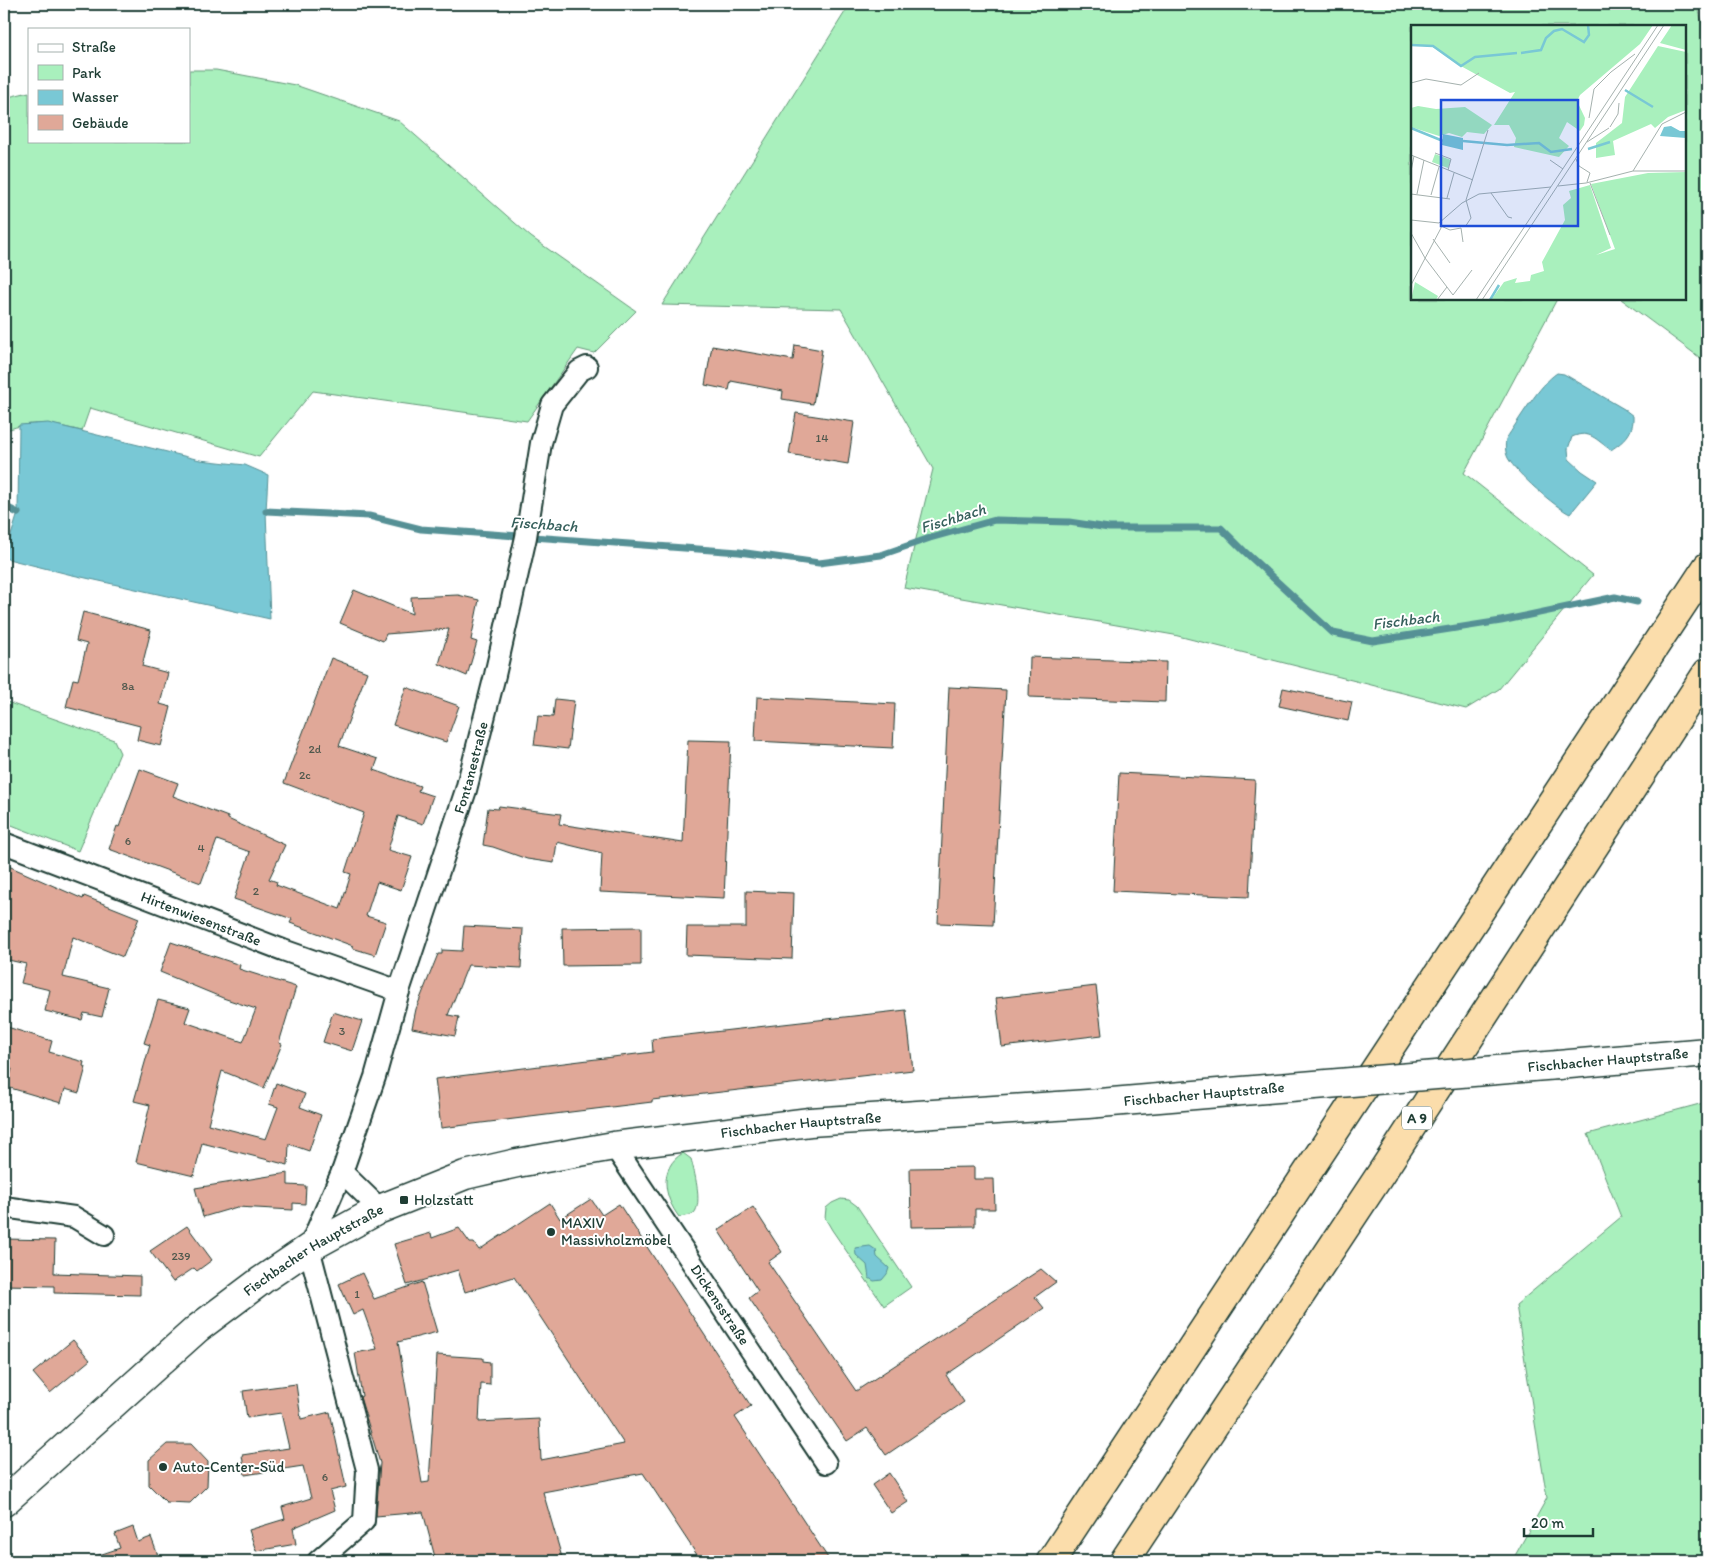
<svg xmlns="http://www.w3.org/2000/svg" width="1711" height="1565" font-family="Itim,sans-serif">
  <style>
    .green { fill: #a9f0bd; stroke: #649678 }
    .water { fill: #79c8d5; stroke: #559095 }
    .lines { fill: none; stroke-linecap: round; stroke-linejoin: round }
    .stream { stroke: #559095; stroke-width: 7 }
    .building { fill: #e0a898; stroke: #1f3d34 }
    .minor-casing { stroke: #1f3d34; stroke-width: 24 }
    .secondary-casing { stroke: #1f3d34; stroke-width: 31 }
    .motorway-casing { stroke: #1f3d34; stroke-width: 31 }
    .minor { stroke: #fff; stroke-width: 20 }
    .secondary { stroke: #fff; stroke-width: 28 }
    .motorway { stroke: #fbddab; stroke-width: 28 }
    .secondary-bridge-casing { stroke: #1f3d34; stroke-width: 31; stroke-linecap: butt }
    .secondary-bridge { stroke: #fff; stroke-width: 28 }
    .poi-dot { fill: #1f3d34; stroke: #fff; stroke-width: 2 }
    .labels { text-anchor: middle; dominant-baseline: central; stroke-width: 4; stroke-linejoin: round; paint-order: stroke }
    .number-label { font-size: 12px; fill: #4f584d }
    .shield { fill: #fff; stroke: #627771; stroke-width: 1 }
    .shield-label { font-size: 14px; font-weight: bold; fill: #1f3d34 }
    .street-label { font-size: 15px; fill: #1f3d34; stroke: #fff }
    .poi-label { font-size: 15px; fill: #1f3d34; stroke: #fff; text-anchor: start }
    .water-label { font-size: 16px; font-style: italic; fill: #36605c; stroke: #fff }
    .inset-river { fill: none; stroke: #79c8d5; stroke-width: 2.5 }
    .inset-road { fill: none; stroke: #a5b1ae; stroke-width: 1 }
    .view { fill: #1d4ed8; fill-opacity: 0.15; stroke: #1d4ed8; stroke-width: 2.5 }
    .inset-edge { fill: none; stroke: #1f3d34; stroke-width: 2.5 }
  </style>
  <rect width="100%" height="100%" fill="#fff"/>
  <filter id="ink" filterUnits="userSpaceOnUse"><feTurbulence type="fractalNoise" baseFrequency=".02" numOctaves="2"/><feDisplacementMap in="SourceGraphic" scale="10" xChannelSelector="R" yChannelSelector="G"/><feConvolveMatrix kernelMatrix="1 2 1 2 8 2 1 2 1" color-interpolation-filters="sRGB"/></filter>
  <g filter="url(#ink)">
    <g class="green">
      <path d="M850 4H1700L1698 8 1707 38V363L1621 299H1685V26H1412V299H1557L1464 473 1593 575 1499 689 1466 709 1174 635 904 588 933 469 841 309 662 305Z"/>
      <path d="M189 70H216L295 85 399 121 531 237 636 311 594 353 578 349 527 421 313 391 259 457 90 408 82 431C51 424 36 419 4 431V98L29 92V141H189Z"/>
      <path d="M4 701 114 740 120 753 78 851 4 822Z"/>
      <path d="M1707 1102V1561H1512L1547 1498 1516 1305 1621 1217 1588 1134Z"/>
      <path d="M683 1153 691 1159C694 1170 703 1204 694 1213 690 1216 684 1216 679 1217 664 1197 658 1168 683 1153Z"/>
      <path d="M841 1199 849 1200 857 1206 911 1287 884 1306 832 1230 825 1218 826 1208 832 1203Z"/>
    </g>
    <g class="water">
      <path d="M1557 373 1564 374 1624 409 1633 416C1634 433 1624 441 1611 450 1596 440 1590 429 1572 437L1568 449 1569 459 1582 471 1597 481 1570 514C1555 507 1516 473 1508 458 1505 452 1505 445 1506 439 1518 421 1540 384 1557 373Z"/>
      <path d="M48 423 200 460 245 465 268 475 266 511 270 619 68 574 4 558 18 513 19 425Z"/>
      <path d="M870 1246 876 1250 877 1257 889 1268 887 1274 882 1280 874 1281 869 1278 867 1265 856 1255 855 1248Z"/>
    </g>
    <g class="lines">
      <g class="stream">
        <path d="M4 506 18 513"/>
        <path d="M266 511 369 516 421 529 739 552 819 563 881 555 930 538 995 520 1069 522 1109 528H1221L1244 551 1333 633 1373 641 1501 621 1615 597 1637 602"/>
      </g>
    </g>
    <g class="building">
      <path d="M795 345 822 350 813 404 782 399 783 391 731 381 729 390 705 385 712 346 793 360Z"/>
      <path d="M796 413 854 422 848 464 789 454Z"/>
      <path d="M354 590 412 614 411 597 458 595 479 600 471 640 477 642 467 676 439 664 449 629 386 634 383 641 340 623Z"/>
      <path d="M83 612 151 630 142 666 168 673 160 704 171 707 161 746 137 740 140 726 66 707 73 679 78 680 87 644 76 641Z"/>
      <path d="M1030 657 1166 662 1165 702 1029 697Z"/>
      <path d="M331 658 367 672 339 746 378 759 374 770 420 786 418 791 433 796 423 824 398 816 388 850 412 857 401 890 377 882 366 916 386 922 375 955 352 948 353 946 290 923 292 919 234 899 250 852 217 840 201 883 109 849 117 826 119 827 140 769 178 783 173 796 228 817V819L285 845 269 879 277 882 276 885 340 909 351 874 345 872 364 813 284 783Z"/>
      <path d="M406 687 459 706 446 742 393 725Z"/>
      <path d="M949 687 1006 690 993 925 938 923Z"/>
      <path d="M1283 688 1352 702 1348 721 1279 706Z"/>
      <path d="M757 697 895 704 893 748 755 741Z"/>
      <path d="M555 699 574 701 568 749 534 745 538 716 553 717Z"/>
      <path d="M688 740 731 741 724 898 600 892 602 853 557 842 554 863 527 859 493 847 483 845 488 808 498 809 499 806 561 814 559 824 683 843Z"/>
      <path d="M1119 773 1255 780 1249 897 1113 891Z"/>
      <path d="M4 864 83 899 84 896 139 918 123 957 73 937 63 977 109 988 102 1017 84 1013 82 1020 45 1011 50 990 21 983 26 964 4 959Z"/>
      <path d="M746 891 794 893 792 959 686 955 687 927H746Z"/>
      <path d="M464 926 523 929 521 968 468 965 448 1015 459 1017 455 1036 412 1028 416 1009 438 954H442V950L462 951Z"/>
      <path d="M641 927V965L563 966 562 928Z"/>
      <path d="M171 942 240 965 239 969 296 987 279 1043 282 1044 264 1088 222 1071 208 1124 266 1139 278 1107 269 1104 276 1083 305 1094 300 1107 321 1115 309 1151 289 1144 288 1165 202 1143 194 1176 136 1162 150 1105 134 1101 150 1045 144 1043 158 1000 190 1008 185 1022 243 1042 256 1009 223 998 160 972Z"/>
      <path d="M1096 986 1102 1035 1002 1047 996 998Z"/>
      <path d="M906 1010 913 1070 652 1100V1102L441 1128 435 1079 653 1052 652 1039Z"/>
      <path d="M333 1012 362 1021 352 1051 323 1042Z"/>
      <path d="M4 1026 52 1041 49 1052 84 1062 83 1066 86 1067 79 1093 65 1089 61 1103 7 1087 12 1069 4 1067Z"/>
      <path d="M974 1167V1179H994L995 1209H975V1226L911 1227 910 1168Z"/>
      <path d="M288 1173V1185L306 1186 305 1204 293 1203V1210L237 1207 203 1217 195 1188Z"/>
      <path d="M591 1199 602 1215 619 1204 751 1406 735 1417 830 1561H701L643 1473 543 1492 563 1561H436L423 1512 376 1516 380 1463 360 1397 362 1396 355 1353 377 1349 363 1310 353 1315 339 1284 362 1273 374 1299 422 1282 437 1332 398 1342 422 1483 429 1482 437 1355 483 1358V1361L490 1362V1385L481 1384 479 1422 539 1419 541 1460 624 1444 514 1277 465 1292 458 1270 407 1285 394 1244 431 1233 432 1238 459 1228 470 1243H474L479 1250 550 1203 560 1219Z"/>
      <path d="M753 1207 782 1252 768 1262 856 1391 1041 1269 1056 1282 1035 1297 1044 1308 946 1375 964 1402 886 1455 867 1428 847 1441 749 1298 758 1291 718 1230Z"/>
      <path d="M187 1226 212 1260 197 1271 194 1268 173 1282 150 1251Z"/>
      <path d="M4 1239 55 1240 54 1273 140 1276V1295L54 1293V1286L4 1285Z"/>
      <path d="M73 1340 90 1360 50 1393 33 1373Z"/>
      <path d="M296 1384 301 1419 330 1412 346 1487 330 1491 335 1510 293 1528 296 1544 256 1551 249 1530 285 1519 282 1507 311 1498 303 1466 245 1475 242 1455 289 1448 281 1413 247 1418 243 1391Z"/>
      <path d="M167 1444H191L208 1462 207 1486 190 1503 166 1502 149 1485V1460Z"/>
      <path d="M889 1473 908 1502 891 1513 872 1485Z"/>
      <path d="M133 1527 138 1542 151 1537 160 1561H91L90 1558 120 1548 115 1534Z"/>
    </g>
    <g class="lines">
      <defs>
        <g id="minor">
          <path id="s1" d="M4 843 283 950 399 991"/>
          <path id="s2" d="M614 1146 826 1463"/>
          <path d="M342 1172 380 1209"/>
          <path d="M4 1207 74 1217 104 1235"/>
          <path id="s3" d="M318 1561 364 1521 367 1470 309 1248 342 1172 375 1077 399 991 466 790 495 675 526 537 541 443 552 405 579 371 587 367"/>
        </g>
        <g id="secondary">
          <path d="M1558 1065 1707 1052"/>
          <path id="s4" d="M4 1502 198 1328 262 1280 309 1248 380 1209 465 1175 517 1163 614 1146 810 1122 1088 1104 1266 1089"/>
        </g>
        <g id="motorway">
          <path d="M1051 1561 1707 567"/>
          <path d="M1124 1561 1380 1175 1707 673"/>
        </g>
      </defs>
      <use href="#minor" class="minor-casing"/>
      <use href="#secondary" class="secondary-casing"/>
      <use href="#motorway" class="motorway-casing"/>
      <use href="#minor" class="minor"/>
      <use href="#secondary" class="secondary"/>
      <use href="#motorway" class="motorway"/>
      <defs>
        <path id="secondary-bridge" d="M1266 1089 1558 1065"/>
      </defs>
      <use href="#secondary-bridge" class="secondary-bridge-casing"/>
      <use href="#secondary-bridge" class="secondary-bridge"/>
    </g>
  </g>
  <g class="poi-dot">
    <rect x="399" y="1195" width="10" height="10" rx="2.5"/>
    <circle cx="551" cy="1232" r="5"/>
    <circle cx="163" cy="1467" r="5"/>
  </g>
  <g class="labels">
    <g class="number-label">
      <text x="822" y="438">14</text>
      <text x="128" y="686">8a</text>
      <text x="315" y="749">2d</text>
      <text x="305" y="775">2c</text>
      <text x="128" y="841">6</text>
      <text x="201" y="848">4</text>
      <text x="256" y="891">2</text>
      <text x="342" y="1031">3</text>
      <text x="181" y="1256">239</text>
      <text x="357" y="1294">1</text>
      <text x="325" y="1477">6</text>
    </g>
    <rect class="shield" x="1402" y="1106.5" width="30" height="23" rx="4"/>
    <g class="shield-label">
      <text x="1417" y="1118">A 9</text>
    </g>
    <g class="street-label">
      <text stroke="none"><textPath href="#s3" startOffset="849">Fontanestraße</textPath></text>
      <text stroke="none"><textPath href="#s1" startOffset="211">Hirtenwiesenstraße</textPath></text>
      <text transform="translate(1608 1060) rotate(-5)">Fischbacher Hauptstraße</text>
      <text transform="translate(1204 1094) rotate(-5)">Fischbacher Hauptstraße</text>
      <text stroke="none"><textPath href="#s4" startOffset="910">Fischbacher Hauptstraße</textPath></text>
      <text stroke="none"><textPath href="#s4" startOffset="400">Fischbacher Hauptstraße</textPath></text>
      <text stroke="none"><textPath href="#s2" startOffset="191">Dickensstraße</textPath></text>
    </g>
    <g class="poi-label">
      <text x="414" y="1200">Holzstatt</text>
      <text x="561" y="1223">MAXIV<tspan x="561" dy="17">Massivholzmöbel</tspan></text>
      <text x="173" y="1467">Auto-Center-Süd</text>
    </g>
    <g class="water-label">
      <text transform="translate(953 518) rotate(-17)">Fischbach</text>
      <text transform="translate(544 524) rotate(4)">Fischbach</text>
      <text transform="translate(1406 620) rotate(-7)">Fischbach</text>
    </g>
  </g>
  <g transform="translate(1411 25)">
    <rect width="275" height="275" fill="#fff"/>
    <path d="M0 0H242L229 19 169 70 166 76 174 93 173 100 169 106 156 97 148 113 158 121 148 132 103 122 105 113 98 100H83L104 67 99 68 48 40 22 22 0 20ZM261 0H275V25L249 18ZM247 21 275 27V85L257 92 244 103 240 99 202 116 204 130 185 133V118L211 98 214 72ZM7 81 25 84 54 82 81 100 73 109 56 107 51 112 38 108 28 111 0 102V83ZM24 129 40 135 37 143 21 137ZM275 147V275H80L93 257 106 253 104 258 119 256 120 250 133 246 131 237 154 195 152 180 160 173 158 166 179 160 200 223 185 230 204 224 180 159 237 148ZM4 257 27 271 25 275H0Z" fill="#a9f0bd"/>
    <path d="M260 101 269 106H275V113L249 111 253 102ZM32 109 52 113V125L31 120Z" fill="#79c8d5"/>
    <path class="inset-river" d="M0 20 22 21 50 41 64 32 106 28M110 28 130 25 135 13 143 6 151 4 173 17 178 10 177 0M214 65 242 82M0 103 32 116M52 116 96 120 128 118 140 127 161 124M177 124 199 117M79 275 88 260"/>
    <path class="inset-road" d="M200 47 224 29M0 58 15 54 50 60 68 48M178 93 183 64 200 47M199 102 207 89 208 78M176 117 198 103M24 128 40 134 37 145M0 130 62 155M165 134 168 141 179 148 176 157M139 135 152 144M0 146 3 131M222 146 251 99 275 87M179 158 199 210M147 161 175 158 222 146H275M80 168 97 192 101 193M0 169 39 174M6 169 13 135M20 170 28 142M36 173 43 148M0 195 28 198 51 178 68 169 140 162M30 201 39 205 50 203 52 217M54 202 60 193 55 175 77 105M0 208 14 233 42 270 61 245M22 214 39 238M0 260 30 203V197M26 275 36 262M65 275 247 0M71 275 253 0"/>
    <path class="view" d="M30 75H167V201H30Z"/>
    <rect width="275" height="275" class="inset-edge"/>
  </g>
  <rect width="1711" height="1565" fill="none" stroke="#fff" stroke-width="20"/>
  <rect x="10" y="10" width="1691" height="1545" fill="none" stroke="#1f3d34" stroke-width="2" filter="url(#ink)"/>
  <rect x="28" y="28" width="162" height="115" fill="#ffffff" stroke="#a5b1ae"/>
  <rect x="38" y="44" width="25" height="8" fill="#ffffff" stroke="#a5b1ae"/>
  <text x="72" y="52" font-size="15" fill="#1f3d34">Straße</text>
  <rect x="38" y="65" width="25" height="15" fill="#a9f0bd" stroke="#a5b1ae"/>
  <text x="72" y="78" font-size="15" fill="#1f3d34">Park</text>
  <rect x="38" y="90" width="25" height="15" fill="#79c8d5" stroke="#a5b1ae"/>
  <text x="72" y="102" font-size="15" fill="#1f3d34">Wasser</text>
  <rect x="38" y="115" width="25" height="15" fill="#e0a898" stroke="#a5b1ae"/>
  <text x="72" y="128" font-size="15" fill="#1f3d34">Gebäude</text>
  <path d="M1524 1528v8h69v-8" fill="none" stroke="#1f3d34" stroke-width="2.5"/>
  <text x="1531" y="1528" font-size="15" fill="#1f3d34" stroke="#ffffff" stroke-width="4" paint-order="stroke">20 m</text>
</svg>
